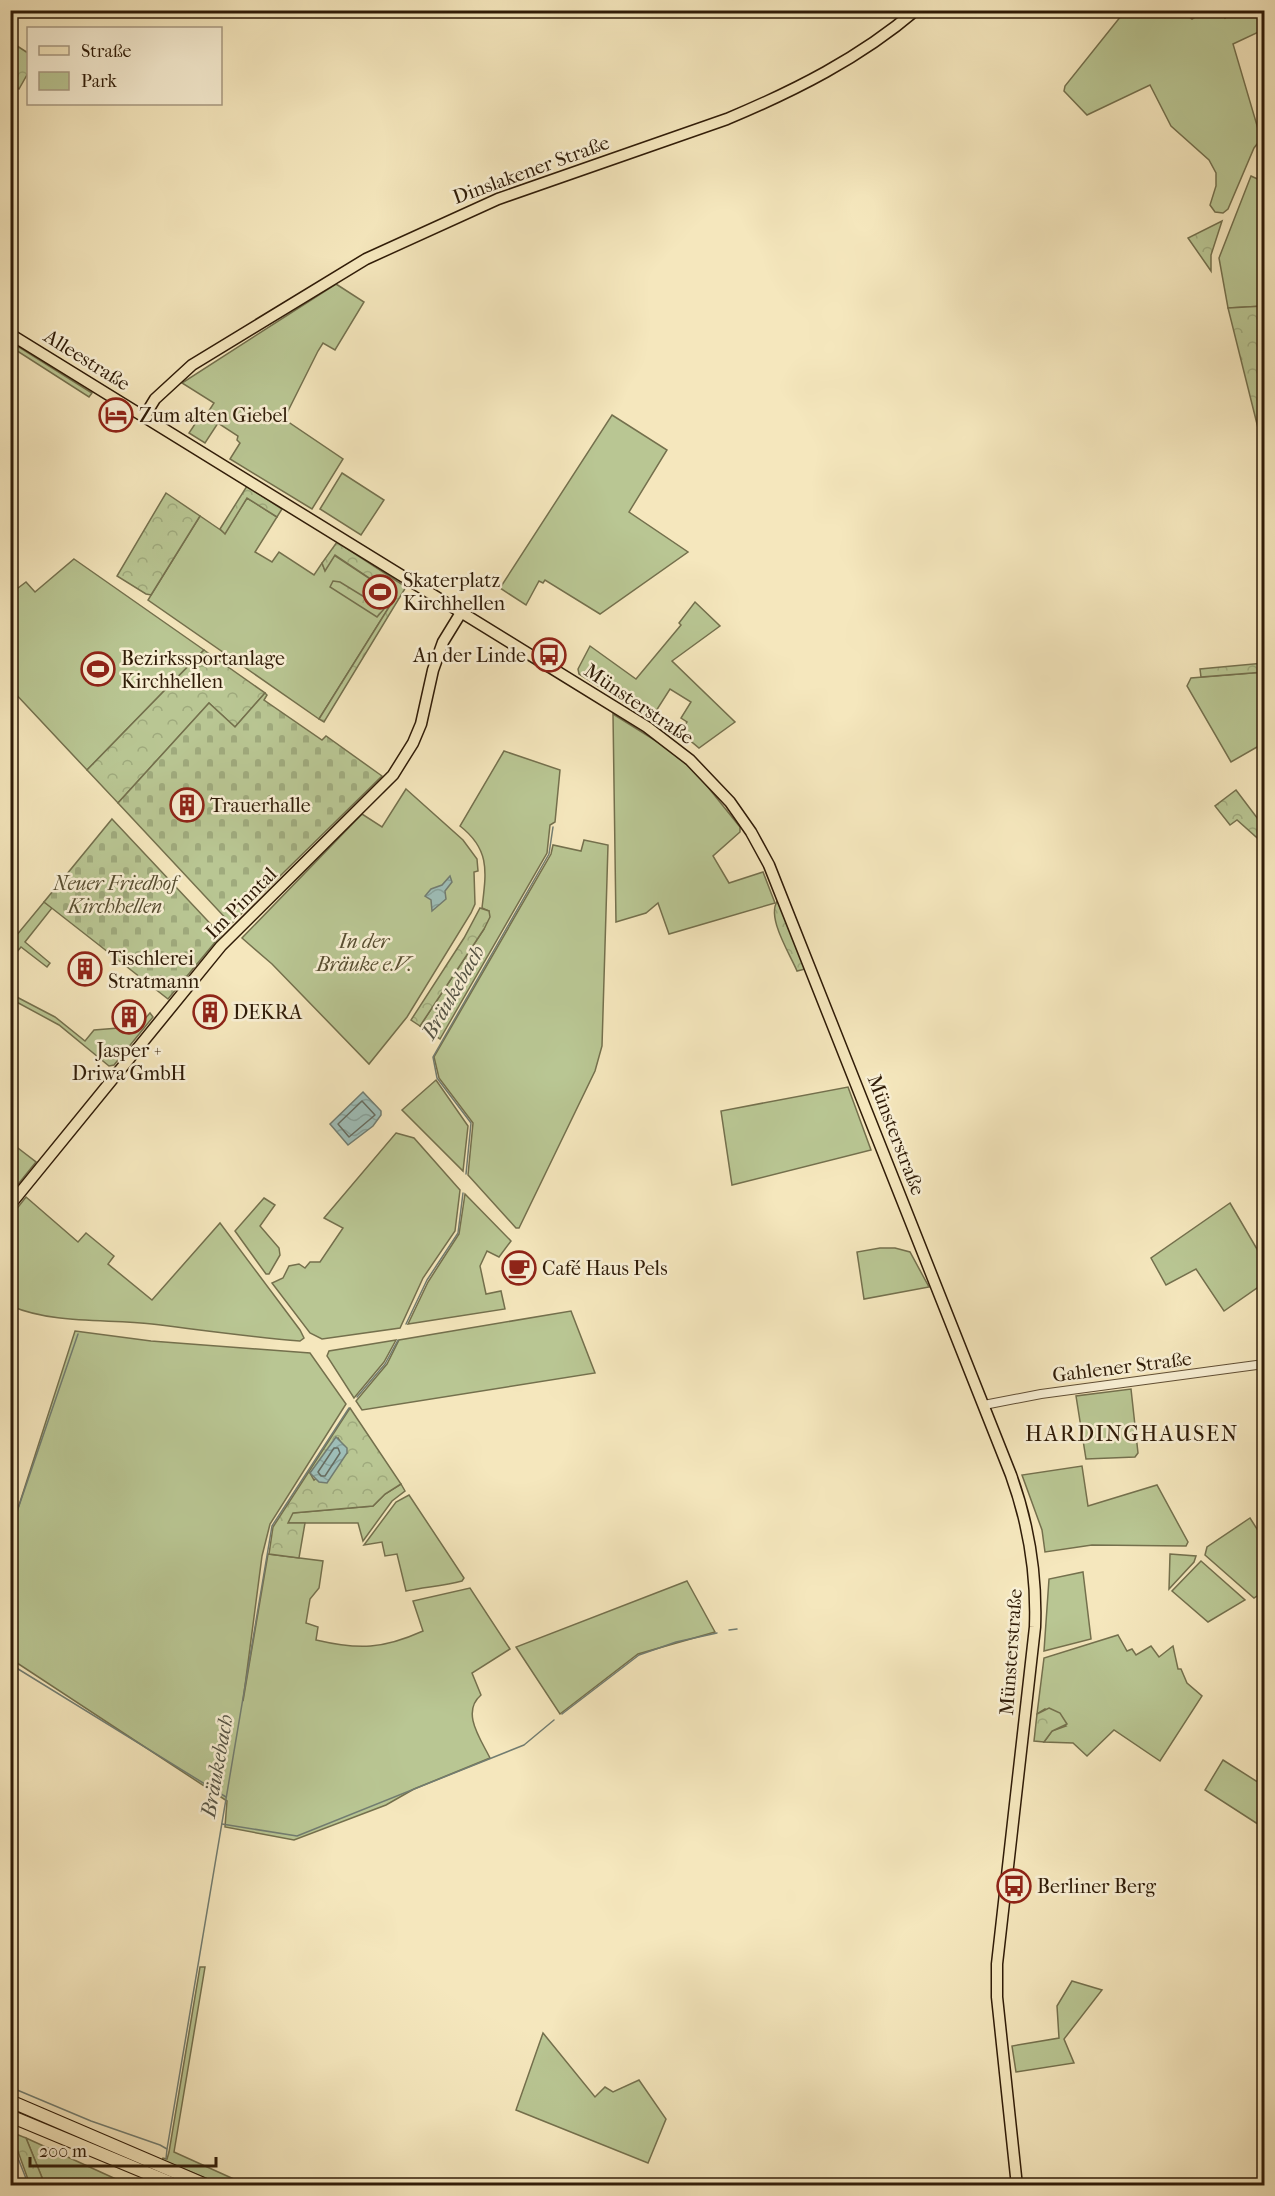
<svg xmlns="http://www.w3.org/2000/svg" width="1275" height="2196" font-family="'IM FELL French Canon',serif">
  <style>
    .green { fill: #b9c693; stroke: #74704d; stroke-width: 1.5 }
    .forest { fill: url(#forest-crowns); stroke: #74704d; stroke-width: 1.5; fill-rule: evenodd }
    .cemetery { fill: url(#cemetery-stones); stroke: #74704d; stroke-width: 1.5 }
    .water { fill: url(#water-waves); stroke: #727d71; stroke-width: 1.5 }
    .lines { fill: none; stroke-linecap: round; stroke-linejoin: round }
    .shore { stroke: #666c60; stroke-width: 1.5 }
    .stream { stroke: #727d71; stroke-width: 1.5 }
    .minor-casing { stroke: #604e34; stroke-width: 10 }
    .major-casing { stroke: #2f1b07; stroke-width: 13 }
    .highway-casing { stroke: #2f1b07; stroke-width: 14 }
    .minor { stroke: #f8efd4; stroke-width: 8 }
    .major { stroke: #f5e7bd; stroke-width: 10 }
    .highway { stroke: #f5e7bd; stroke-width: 12 }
    .labels { text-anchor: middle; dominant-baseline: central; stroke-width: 5; stroke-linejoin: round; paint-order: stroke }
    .street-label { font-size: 20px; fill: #2f1b07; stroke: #f8efd4 }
    .poi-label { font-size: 20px; fill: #2f1b07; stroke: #f8efd4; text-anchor: start }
    .park-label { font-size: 20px; font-style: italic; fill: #584e31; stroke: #f8efd4 }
    .water-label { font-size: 21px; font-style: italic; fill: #565445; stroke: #f8efd4 }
    .quarter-label { font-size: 22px; letter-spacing: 1.5px; fill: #2f1b07; stroke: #f8efd4 }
  </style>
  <defs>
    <pattern id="forest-crowns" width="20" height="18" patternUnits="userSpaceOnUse" patternTransform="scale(1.5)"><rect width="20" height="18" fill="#b9c693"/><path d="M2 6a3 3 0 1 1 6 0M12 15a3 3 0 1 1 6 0" fill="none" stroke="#9faa7d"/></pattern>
    <pattern id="cemetery-stones" width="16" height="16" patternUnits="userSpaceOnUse" patternTransform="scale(1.5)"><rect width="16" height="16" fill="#b9c693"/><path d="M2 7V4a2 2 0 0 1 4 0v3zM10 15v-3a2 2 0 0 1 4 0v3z" fill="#9faa7d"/></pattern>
    <pattern id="water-waves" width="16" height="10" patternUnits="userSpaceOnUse" patternTransform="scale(1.5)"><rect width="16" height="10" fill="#9ebeb8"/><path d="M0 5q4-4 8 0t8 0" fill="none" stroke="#88a39d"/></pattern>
  </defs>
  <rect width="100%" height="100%" fill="#f5e7bd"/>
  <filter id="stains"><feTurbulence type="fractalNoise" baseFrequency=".00333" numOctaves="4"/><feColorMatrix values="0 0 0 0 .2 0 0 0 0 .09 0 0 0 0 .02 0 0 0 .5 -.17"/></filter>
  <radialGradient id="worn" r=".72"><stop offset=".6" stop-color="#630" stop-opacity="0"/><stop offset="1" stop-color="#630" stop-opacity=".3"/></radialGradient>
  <g class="green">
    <path d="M1125 11H1182L1192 19 1205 11H1220L1225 18 1232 11H1255L1263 30 1233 44 1261 139 1254 148 1228 209 1223 213 1215 212 1210 205 1216 186V173L1209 160 1171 126 1150 85 1087 115 1064 91 1065 86Z"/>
    <path d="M1251 176 1264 182V306L1228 308 1219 258Z"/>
    <path d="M336 284 364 302 335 350 323 343 318 351 284 419 343 459 312 509 230 459 240 443 237 440 238 436 218 423 205 443 189 433 199 418 203 420 214 403 182 383Z"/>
    <path d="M10 342H11L92 393 89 397 11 347Z"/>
    <path d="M612 415 667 450 629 512 688 552 600 614 545 580 543 583 539 581 526 605 500 588Z"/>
    <path d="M342 473 384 500 361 535 320 509Z"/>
    <path d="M247 498 277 517 255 552 272 562 279 552 314 575 322 563 325 570 334 555 396 596 319 719 148 600 200 516 225 533Z"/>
    <path d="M74 559 204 650 87 770 11 689 10 580 18 588 26 582 35 592Z"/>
    <path d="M695 602 720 626 672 661 735 722 699 748 680 732 687 722 681 718 691 702 670 689 651 719 579 674 578 669 590 646 636 679 681 625 679 623Z"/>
    <path d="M1264 672V743L1231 762 1187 686 1191 678Z"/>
    <path d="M613 714 661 744 695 771 740 827V832L713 856 729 883 763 872 775 903 669 934 658 903 646 913 616 922Z"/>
    <path d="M504 751 560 770 555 822 550 825 547 853 440 1039 420 1026 484 929 489 911 482 908C486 873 491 850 460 826Z"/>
    <path d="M406 789 463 840 477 859 478 871 474 872 475 904 471 913 407 1017 369 1064 272 964 242 938 362 814 382 827Z"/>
    <path d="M584 840 608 845 602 1046 595 1071 519 1228H516L468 1175 473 1123 439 1078 434 1057 551 854 553 845 581 851Z"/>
    <path d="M44 902 52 908 25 942 50 963 47 967 21 947 11 959V942Z"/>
    <path d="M11 994 55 1017 85 1041 94 1030 131 1027 135 1030 150 1013 153 1017 114 1065 109 1066 59 1025 11 999Z"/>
    <path d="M436 1080 468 1126 463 1171 402 1110Z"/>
    <path d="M848 1087 871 1150 732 1185 721 1111Z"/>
    <path d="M396 1133 414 1138 460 1190 455 1231 423 1278 400 1328 322 1339 310 1333 272 1283 283 1278 289 1266 299 1264 305 1268 310 1262H320L343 1228 324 1218Z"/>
    <path d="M14 1145 36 1162 11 1193V1149Z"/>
    <path d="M465 1194 511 1241 499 1257 487 1251 480 1266 486 1294 501 1291 505 1309 408 1324 428 1282 459 1234Z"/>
    <path d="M26 1197 78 1242 86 1233 114 1256 108 1264 152 1300 220 1223 300 1330 304 1338 300 1341C250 1337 201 1330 152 1324 106 1319 53 1324 11 1306V1216Z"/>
    <path d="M264 1198 275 1205 260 1226 279 1248 280 1255 269 1274H266L235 1231Z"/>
    <path d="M1230 1203 1264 1261V1283L1224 1311 1196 1269 1166 1285 1151 1258Z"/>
    <path d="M880 1248H895L910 1252 929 1287 864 1299 857 1252Z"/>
    <path d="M571 1311 595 1373 362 1410 356 1401 387 1364 399 1340Z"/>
    <path d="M75 1331 151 1341 310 1353 346 1404 270 1524 262 1556 243 1701 268 1554 323 1561 319 1588 310 1599 306 1623 318 1627 316 1640C359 1650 383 1649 423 1631L413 1601 470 1588 510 1649 472 1673 481 1695C461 1712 480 1738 490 1758L414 1789 386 1805 294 1840 225 1827 227 1801 11 1659V1530Z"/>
    <path d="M396 1340 384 1362 354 1398 327 1356 329 1351Z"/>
    <path d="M1131 1389 1138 1453 1135 1457 1086 1459 1076 1396Z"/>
    <path d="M1082 1466 1088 1506 1157 1485 1188 1542 1186 1546 1092 1545 1045 1552 1042 1530 1022 1475Z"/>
    <path d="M401 1484 405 1491 392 1501 363 1541 358 1523H287L292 1513 373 1506 385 1494Z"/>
    <path d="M409 1495 464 1578 462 1581C443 1586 425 1587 406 1591L397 1554 385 1556 382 1542 364 1545 396 1502Z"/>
    <path d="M1250 1518 1264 1540V1591L1254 1598 1205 1555 1207 1547Z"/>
    <path d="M1170 1554 1196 1556 1194 1562 1169 1589Z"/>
    <path d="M1201 1561 1245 1600 1208 1622 1172 1591Z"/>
    <path d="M1083 1572 1091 1639 1044 1651 1049 1579Z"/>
    <path d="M687 1581 715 1632 638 1654 560 1714 516 1647Z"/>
    <path d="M1118 1635 1127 1651 1132 1649 1136 1655 1151 1646 1159 1657 1173 1646 1178 1669H1181L1187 1683 1202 1696 1160 1761 1114 1730 1087 1756 1073 1743 1044 1742 1052 1731 1066 1726 1045 1709 1037 1714 1044 1658Z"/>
    <path d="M1223 1760 1264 1786V1828L1205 1790Z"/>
    <path d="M200 1967H205L174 2152 247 2185H222L162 2160 163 2158 167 2159 169 2152Z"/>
    <path d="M1072 1981 1102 1990 1064 2039 1074 2063 1016 2072 1012 2046 1059 2038 1057 2006Z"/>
    <path d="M543 2033 595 2097 605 2087 613 2092 639 2080 666 2119 648 2163 516 2110Z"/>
    <path d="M26 2138 129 2185H45Z"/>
  </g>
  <g class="forest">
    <path d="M11 42 28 53V73L19 89 11 84Z"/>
    <path d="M1222 221 1211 255V271L1188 238Z"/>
    <path d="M1264 306V452L1228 308Z"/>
    <path d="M247 486 282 509 277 517 247 498 225 534 220 529Z"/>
    <path d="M166 493 200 516 151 595 146 594 117 576Z"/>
    <path d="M337 542 406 587 324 722 319 719 396 596 335 555 325 571 322 563Z"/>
    <path d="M333 581 340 582 384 609 377 617 330 587Z"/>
    <path d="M204 650 265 693 235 727 209 703 118 803 87 770Z"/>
    <path d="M1264 663V672L1201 677 1200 669Z"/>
    <path d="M1236 790 1264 827V844L1237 820 1230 825 1215 806Z"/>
    <path d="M779 899 805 969 797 971C790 954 764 914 779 899Z"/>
    <path d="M480 908 489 911 490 917 484 929 420 1026 411 1020 464 938Z"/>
    <path d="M350 1408 401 1484 385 1494 373 1506 293 1513 288 1523H305L299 1558 269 1554 273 1527ZM338 1438 347 1453 314 1480 310 1473Z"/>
    <path d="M1049 1708 1060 1713 1067 1724 1052 1731 1044 1742 1034 1741 1037 1714Z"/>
    <path d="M11 2132 26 2138 45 2185H30Z"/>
  </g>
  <g class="cemetery">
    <path d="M265 693 267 695 264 700 322 740 326 736 382 776 231 924 118 803 209 703 235 727Z"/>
    <path d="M112 819 221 935 168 999 44 902Z"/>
  </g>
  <g class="water">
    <path d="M450 876 452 882 445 891 446 899 432 911 431 900 425 896 431 889 442 885Z"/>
    <path d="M363 1092 381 1111V1115L373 1126 348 1145 330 1124Z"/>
    <path d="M336 1437 347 1448V1453L327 1483 319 1482 310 1473Z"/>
  </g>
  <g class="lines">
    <g class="shore">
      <path d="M362 1101 375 1115 349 1137 338 1124Z"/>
      <path d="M334 1448H338L340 1453 325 1476H321L318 1472Z"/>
    </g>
    <g class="stream">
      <path d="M466 1174 471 1123 437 1078 433 1057 549 854 553 827"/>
      <path d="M406 1324 427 1280 458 1233 463 1193"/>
      <path d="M357 1397 385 1364 398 1340"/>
      <path d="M10 1532 78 1334"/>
      <path d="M729 1630 737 1629"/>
      <path d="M10 1664 226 1797"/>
      <path d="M562 1714 639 1655 676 1642 717 1633"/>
      <path d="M222 1824 297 1836 524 1745 554 1720"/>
      <path d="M10 2087 91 2121 160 2145 167 2149 166 2159"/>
      <path d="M10 2138 29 2186"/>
      <path d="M167 2149 272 1526 349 1408"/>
      <path d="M10 2185 28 2184"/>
    </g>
    <defs>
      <path id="minor" d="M984 1405 1041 1394 1264 1364"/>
      <g id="major">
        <path d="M10 334 647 727 690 760 730 802 751 832 769 865 1011 1475C1029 1525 1037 1573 1035 1627L997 1964V1997L1017 2186"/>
        <path d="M144 417 155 399 192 365 366 259 498 199 727 119C794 91 860 58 916 10"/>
        <path d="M10 1205 221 946 393 775 413 743 421 724 433 670 443 642 462 611"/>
      </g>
      <g id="highway">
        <path d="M10 2101 208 2186"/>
        <path d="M10 2116 178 2186"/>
      </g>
    </defs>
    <use href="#minor" class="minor-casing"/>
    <use href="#major" class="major-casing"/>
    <use href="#highway" class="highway-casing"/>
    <use href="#minor" class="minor"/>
    <use href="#major" class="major"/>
    <use href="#highway" class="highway"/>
  </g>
  <defs>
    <symbol id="hotel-ring" viewBox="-11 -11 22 22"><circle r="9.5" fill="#f8efd4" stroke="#8f2418" stroke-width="1.5"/><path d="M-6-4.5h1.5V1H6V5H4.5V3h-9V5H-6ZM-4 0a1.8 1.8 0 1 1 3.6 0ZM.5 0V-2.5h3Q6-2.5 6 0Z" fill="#8f2418"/></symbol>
    <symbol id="stadium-ring" viewBox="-11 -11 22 22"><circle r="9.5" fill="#f8efd4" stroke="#8f2418" stroke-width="1.5"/><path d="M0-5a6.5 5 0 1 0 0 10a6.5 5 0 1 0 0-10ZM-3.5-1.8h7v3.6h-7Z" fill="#8f2418"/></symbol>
    <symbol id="bus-ring" viewBox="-11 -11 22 22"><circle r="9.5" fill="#f8efd4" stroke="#8f2418" stroke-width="1.5"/><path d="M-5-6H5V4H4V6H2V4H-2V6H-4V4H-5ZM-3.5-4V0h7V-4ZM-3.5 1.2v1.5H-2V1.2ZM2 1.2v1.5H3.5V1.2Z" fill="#8f2418"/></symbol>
    <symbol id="building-ring" viewBox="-11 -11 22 22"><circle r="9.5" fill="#f8efd4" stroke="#8f2418" stroke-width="1.5"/><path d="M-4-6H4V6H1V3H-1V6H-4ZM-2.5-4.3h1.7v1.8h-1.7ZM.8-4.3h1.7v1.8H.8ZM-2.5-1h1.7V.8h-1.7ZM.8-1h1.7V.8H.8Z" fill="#8f2418"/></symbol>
    <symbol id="cafe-ring" viewBox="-11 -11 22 22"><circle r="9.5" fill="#f8efd4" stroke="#8f2418" stroke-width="1.5"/><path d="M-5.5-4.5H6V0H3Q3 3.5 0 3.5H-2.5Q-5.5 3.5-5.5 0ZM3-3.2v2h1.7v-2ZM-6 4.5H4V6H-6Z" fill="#8f2418"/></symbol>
  </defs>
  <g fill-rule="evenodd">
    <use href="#hotel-ring" x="97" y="396" width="38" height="38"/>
    <use href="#stadium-ring" x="361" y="573" width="38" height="38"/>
    <use href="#bus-ring" x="530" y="636" width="38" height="38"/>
    <use href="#stadium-ring" x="79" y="650" width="38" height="38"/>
    <use href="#building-ring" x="168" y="786" width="38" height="38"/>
    <use href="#building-ring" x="66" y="950" width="38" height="38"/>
    <use href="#building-ring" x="191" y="993" width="38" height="38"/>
    <use href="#building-ring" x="110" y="998" width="38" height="38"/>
    <use href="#cafe-ring" x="500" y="1249" width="38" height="38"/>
    <use href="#bus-ring" x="995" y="1867" width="38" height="38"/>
  </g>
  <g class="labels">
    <g class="street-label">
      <text transform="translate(531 170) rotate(-20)">Dinslakener Straße</text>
      <text transform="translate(87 360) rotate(32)">Alleestraße</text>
      <text transform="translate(639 704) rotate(34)">Münsterstraße</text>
      <text transform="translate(241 903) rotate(-45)">Im Pinntal</text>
      <text transform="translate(896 1135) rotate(69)">Münsterstraße</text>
      <text transform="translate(1122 1367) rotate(-7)">Gahlener Straße</text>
      <text transform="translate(1011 1652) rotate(-86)">Münsterstraße</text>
    </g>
    <g class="poi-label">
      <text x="139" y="415">Zum alten Giebel</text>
      <text x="403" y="580">Skaterplatz<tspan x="403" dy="23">Kirchhellen</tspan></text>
      <text x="526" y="655" text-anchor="end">An der Linde</text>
      <text x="121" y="658">Bezirkssportanlage<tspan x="121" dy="23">Kirchhellen</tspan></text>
      <text x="210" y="805">Trauerhalle</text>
      <text x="108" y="958">Tischlerei<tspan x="108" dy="23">Stratmann</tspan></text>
      <text x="233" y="1012">DEKRA</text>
      <text x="129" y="1050" text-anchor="middle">Jasper +<tspan x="129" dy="23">Driwa GmbH</tspan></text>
      <text x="542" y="1268">Café Haus Pels</text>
      <text x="1037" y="1886">Berliner Berg</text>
    </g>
    <g class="park-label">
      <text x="115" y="883">Neuer Friedhof<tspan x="115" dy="23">Kirchhellen</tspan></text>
      <text x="364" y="941">In der<tspan x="364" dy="23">Bräuke e.V.</tspan></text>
    </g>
    <g class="water-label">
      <text transform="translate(453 992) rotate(-60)">Bräukebach</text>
      <text transform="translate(217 1766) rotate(-80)">Bräukebach</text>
    </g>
    <g class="quarter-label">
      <text x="1132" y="1434">HARDINGHAUSEN</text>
    </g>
  </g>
  <rect width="1275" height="2196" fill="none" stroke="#f5e7bd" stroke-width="36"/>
  <rect x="12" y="12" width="1251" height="2172" fill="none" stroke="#2f1b07" stroke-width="3"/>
  <rect x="18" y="18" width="1239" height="2160" fill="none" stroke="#2f1b07" stroke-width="1.5"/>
  <rect x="27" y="27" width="195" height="78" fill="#f8efd4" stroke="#a89a82" stroke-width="1.5"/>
  <rect x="39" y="46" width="30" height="9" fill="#f5e7bd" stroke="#a89a82" stroke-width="1.5"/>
  <text x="81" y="57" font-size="18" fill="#2f1b07">Straße</text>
  <rect x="39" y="72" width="30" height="18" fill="#b9c693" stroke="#a89a82" stroke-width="1.5"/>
  <text x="81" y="87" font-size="18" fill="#2f1b07">Park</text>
  <path d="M30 2157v9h186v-9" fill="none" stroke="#2f1b07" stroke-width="3"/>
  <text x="39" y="2157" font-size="18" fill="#2f1b07" stroke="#f8efd4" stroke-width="4.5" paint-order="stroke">200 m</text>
  <rect width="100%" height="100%" filter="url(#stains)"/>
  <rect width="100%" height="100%" fill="url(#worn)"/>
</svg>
